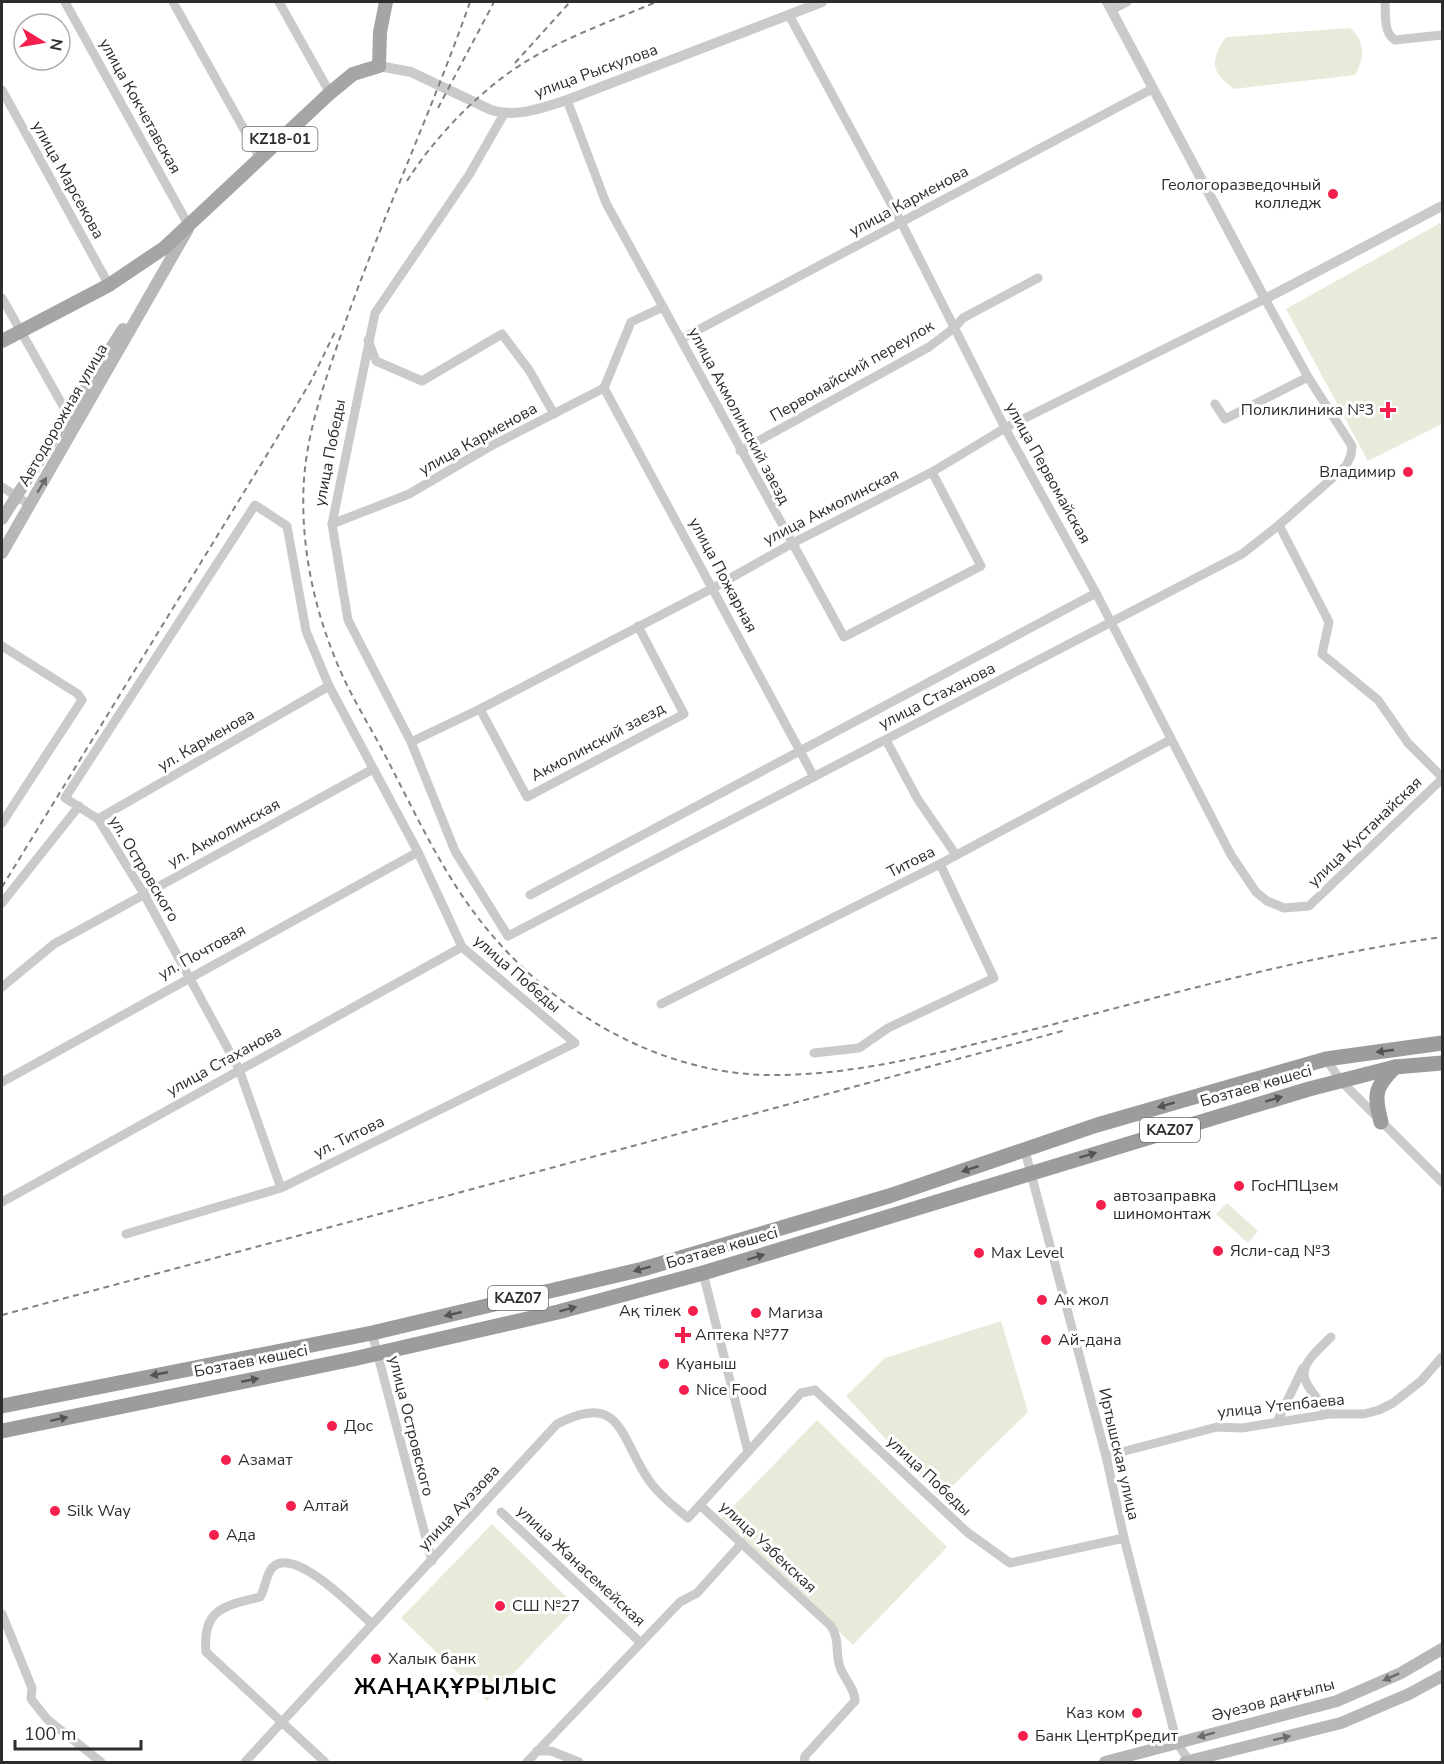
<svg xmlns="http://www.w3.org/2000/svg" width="1444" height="1764" font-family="'Nunito Sans',sans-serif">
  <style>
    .green { fill: #e6ecd9 }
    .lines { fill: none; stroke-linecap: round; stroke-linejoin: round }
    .minor { stroke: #cacaca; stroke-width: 9 }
    .tertiary { stroke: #cacaca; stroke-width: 10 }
    .secondary { stroke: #b7b7b7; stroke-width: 12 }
    .primary { stroke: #a5a5a5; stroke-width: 14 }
    .trunk { stroke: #9c9c9c; stroke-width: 15 }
    .rail { stroke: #828282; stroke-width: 2; stroke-dasharray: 6 4.5; stroke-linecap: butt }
    .oneway { fill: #6b6b6b }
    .oneway2 { fill: #545454 }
    .poi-dot { fill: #f41f4d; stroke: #fff; stroke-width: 2 }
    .labels { text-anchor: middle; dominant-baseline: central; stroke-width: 6; stroke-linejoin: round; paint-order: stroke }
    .shield { fill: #fff; stroke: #6c6c6c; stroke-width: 1.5 }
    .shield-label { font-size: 15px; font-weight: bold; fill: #2d2d2d }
    .street-label { font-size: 16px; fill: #2d2d2d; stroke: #fff }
    .poi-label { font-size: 16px; fill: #2d2d2d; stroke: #fff; text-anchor: start }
    .district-label { font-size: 22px; font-weight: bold; letter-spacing: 1.5px; fill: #000; stroke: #fff }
  </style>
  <rect width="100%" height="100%" fill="#fff"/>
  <g class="green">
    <path d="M1350 28C1365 41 1365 58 1355 75L1234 89C1210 71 1210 61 1226 37Z"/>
    <path d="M1442 222V424L1368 461 1286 309Z"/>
    <path d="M1227 1203 1258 1231 1248 1243 1216 1214Z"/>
    <path d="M1001 1321 1028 1412 940 1498 846 1396 885 1358Z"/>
    <path d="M817 1420 947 1547 853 1645 722 1518Z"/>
    <path d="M492 1524 577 1607 487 1701 401 1618Z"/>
  </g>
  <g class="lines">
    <g class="minor">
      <path d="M65 2 189 226"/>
      <path d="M173 2 260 158"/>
      <path d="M279 2 330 93"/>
      <path d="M1385 2C1386 14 1383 33 1395 40L1442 35"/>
      <path d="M1111 10 1127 2"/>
      <path d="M789 15 901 222 1005 428 1096 593 1231 855 1256 892 1267 901 1284 908 1309 906 1442 779"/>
      <path d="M2 90 109 285"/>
      <path d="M567 100 606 203 844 637 981 566 932 472"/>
      <path d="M2 298 67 413"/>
      <path d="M681 339 1152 89"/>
      <path d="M368 340 376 361 422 381 502 334 529 370 554 414"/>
      <path d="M604 388 814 777"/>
      <path d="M1215 404 1225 419 1308 377"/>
      <path d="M740 451 929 347 954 328 963 318 1038 278"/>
      <path d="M2 487 30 505"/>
      <path d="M332 524 409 494 489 447 604 388 631 322 663 307"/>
      <path d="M1279 525 1329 622 1322 654 1378 700 1408 743 1442 777"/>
      <path d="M2 646 78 694 82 700 2 823"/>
      <path d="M480 709 527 797 684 714 638 626"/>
      <path d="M886 740 917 798 956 855"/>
      <path d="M411 742 480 709 713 588 791 544 932 472 1005 428 1265 299 1308 377 1352 446 1351 455 1346 466 1279 525 1242 554 508 936 455 851 411 742 348 620 332 524 375 313 469 175 504 114"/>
      <path d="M98 819 329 686"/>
      <path d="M530 895 1096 593"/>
      <path d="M2 903 79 806"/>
      <path d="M2 987 54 944 373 769"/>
      <path d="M661 1004 940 864 1170 740"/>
      <path d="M814 1053 859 1048 888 1028 994 978 940 864"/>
      <path d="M1326 1059 1341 1081 1442 1182"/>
      <path d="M2 1082 418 852"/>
      <path d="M1025 1151 1106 1456 1124 1538 1177 1743 1190 1762"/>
      <path d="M2 1202 462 947"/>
      <path d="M126 1234 281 1188 575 1043 462 947 418 852 329 686 306 631 287 526 255 505 65 798 98 819 144 894 239 1069 281 1188"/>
      <path d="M703 1273 748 1452 700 1505 831 1626C840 1639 835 1653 840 1667 844 1679 855 1688 855 1701L805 1756 804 1762"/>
      <path d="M372 1333 432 1561"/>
      <path d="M1329 1414C1298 1374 1293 1373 1331 1337"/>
      <path d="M1277 1422 1303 1368"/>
      <path d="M748 1452 801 1393 815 1390 967 1532 1010 1563 1124 1538"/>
      <path d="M1106 1456 1217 1427 1242 1428 1329 1414H1364L1379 1410 1393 1403 1421 1381 1442 1357"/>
      <path d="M501 1512 641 1643"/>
      <path d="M2 1614 32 1688 31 1699 47 1719 101 1762"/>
      <path d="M537 1751H551L579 1762"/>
      <path d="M245 1762 557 1424C624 1389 620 1442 651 1483 661 1497 675 1507 688 1518L700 1505"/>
      <path d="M325 1762 206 1652C202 1608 225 1606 260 1597 266 1588 265 1575 273 1567 295 1546 355 1609 372 1624"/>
      <path d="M527 1762 680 1602 697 1593 742 1543"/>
    </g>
    <g class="tertiary">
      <path d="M1107 2 1265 299 1442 206"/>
      <path d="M379 66 411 72 491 110C518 118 541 108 567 100L822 2"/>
    </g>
    <g class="secondary">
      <path d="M2 519 123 329"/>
      <path d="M2 553 188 229"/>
      <path d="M1105 1762 1337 1701 1401 1673 1442 1649"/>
      <path d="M1185 1762 1341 1723 1409 1694 1442 1676"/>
    </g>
    <path class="primary" d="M2 341 109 285 164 248 330 93 353 74 379 66 380 32 386 2"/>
    <g class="trunk">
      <path d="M1381 1122C1374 1095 1374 1088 1395 1067"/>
      <path d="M2 1406 372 1333 643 1269 889 1196 1097 1125 1326 1059 1442 1043"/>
      <path d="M2 1431 353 1359 558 1312 703 1273 1309 1089 1395 1067 1442 1063"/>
    </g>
    <g class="rail">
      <path d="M470 2C432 110 384 214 345 323 328 373 308 425 304 479 300 539 312 602 335 658 348 692 369 724 386 757 412 807 437 861 470 907 538 1002 650 1073 768 1075 857 1076 942 1052 1027 1031 1165 996 1302 956 1442 937"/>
      <path d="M515 63 570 2"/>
      <path d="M438 108 494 2"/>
      <path d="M407 181C435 136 484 86 530 59 569 36 614 20 656 2"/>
      <path d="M2 887 268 453 311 381 335 332"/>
      <path d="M2 1315 1066 1030"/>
    </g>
  </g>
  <defs><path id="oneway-solid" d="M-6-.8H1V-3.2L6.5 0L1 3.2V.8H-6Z" transform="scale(1.5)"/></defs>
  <g class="oneway">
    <use href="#oneway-solid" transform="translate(42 485) rotate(-59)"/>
    <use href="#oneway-solid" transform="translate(1391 1677) rotate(156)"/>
    <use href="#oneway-solid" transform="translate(1206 1735) rotate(165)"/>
    <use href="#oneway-solid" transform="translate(1282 1738) rotate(-14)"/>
  </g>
  <g class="oneway2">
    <use href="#oneway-solid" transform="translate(1385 1051) rotate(172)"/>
    <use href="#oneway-solid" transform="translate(1274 1099) rotate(-17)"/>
    <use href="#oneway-solid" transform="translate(1166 1105) rotate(164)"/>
    <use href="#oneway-solid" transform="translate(1088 1155) rotate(-17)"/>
    <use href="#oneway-solid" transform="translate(970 1169) rotate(162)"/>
    <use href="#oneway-solid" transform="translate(756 1257) rotate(-17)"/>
    <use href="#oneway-solid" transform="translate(642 1269) rotate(165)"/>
    <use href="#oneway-solid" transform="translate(568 1309) rotate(-15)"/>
    <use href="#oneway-solid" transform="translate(453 1314) rotate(167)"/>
    <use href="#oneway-solid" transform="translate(159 1374) rotate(169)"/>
    <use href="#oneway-solid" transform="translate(250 1380) rotate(-11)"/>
    <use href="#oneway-solid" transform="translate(59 1419) rotate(-12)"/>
  </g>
  <g class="poi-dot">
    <circle cx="1333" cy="194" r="6"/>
    <path d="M1385 401h6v6h6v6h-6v6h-6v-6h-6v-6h6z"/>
    <circle cx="1408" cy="472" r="6"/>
    <circle cx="1239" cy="1186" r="6"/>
    <circle cx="1101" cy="1205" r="6"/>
    <circle cx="1218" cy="1251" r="6"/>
    <circle cx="979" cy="1253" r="6"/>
    <circle cx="1042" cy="1300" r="6"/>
    <circle cx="693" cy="1311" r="6"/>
    <circle cx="756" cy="1313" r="6"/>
    <path d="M680 1326h6v6h6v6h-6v6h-6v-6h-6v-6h6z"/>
    <circle cx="1046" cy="1340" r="6"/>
    <circle cx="664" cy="1364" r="6"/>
    <circle cx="684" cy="1390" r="6"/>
    <circle cx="332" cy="1426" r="6"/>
    <circle cx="226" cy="1460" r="6"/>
    <circle cx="291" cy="1506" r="6"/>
    <circle cx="55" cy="1511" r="6"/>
    <circle cx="214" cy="1535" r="6"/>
    <circle cx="500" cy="1606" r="6"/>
    <circle cx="376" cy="1659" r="6"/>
    <circle cx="1137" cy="1713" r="6"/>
    <circle cx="1023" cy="1736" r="6"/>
  </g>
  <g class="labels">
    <g class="shield">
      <rect x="242.5" y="127" width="75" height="24" rx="4.5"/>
      <rect x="1140" y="1118" width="60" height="24" rx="4.5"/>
      <rect x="488" y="1286" width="60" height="24" rx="4.5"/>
    </g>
    <g class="shield-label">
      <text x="280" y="139">KZ18-01</text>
      <text x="1170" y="1130">KAZ07</text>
      <text x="518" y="1298">KAZ07</text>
    </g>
    <g class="street-label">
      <text transform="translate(596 71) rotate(-20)">улица Рыскулова</text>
      <text transform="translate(140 106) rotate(61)">улица Кокчетавская</text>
      <text transform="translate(68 180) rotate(61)">улица Марсекова</text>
      <text transform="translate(909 201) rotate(-28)">улица Карменова</text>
      <text transform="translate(852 371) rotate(-30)">Первомайский переулок</text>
      <text transform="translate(63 415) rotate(-60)">Автодорожная улица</text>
      <text transform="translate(739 416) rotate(62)">улица Акмолинский заезд</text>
      <text transform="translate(478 439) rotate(-29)">улица Карменова</text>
      <text transform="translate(330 453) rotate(-79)">улица Победы</text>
      <text transform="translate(1048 473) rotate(61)">улица Первомайская</text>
      <text transform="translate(831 507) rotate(-27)">улица Акмолинская</text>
      <text transform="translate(723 575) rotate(62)">улица Пожарная</text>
      <text transform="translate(937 696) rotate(-27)">улица Стаханова</text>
      <text transform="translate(206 740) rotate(-30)">ул. Карменова</text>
      <text transform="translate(598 742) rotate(-28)">Акмолинский заезд</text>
      <text transform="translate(1365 832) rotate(-44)">улица Кустанайская</text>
      <text transform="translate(224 833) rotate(-29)">ул. Акмолинская</text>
      <text transform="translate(911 862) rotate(-27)">Титова</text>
      <text transform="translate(144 869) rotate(59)">ул. Островского</text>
      <text transform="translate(202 952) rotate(-29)">ул. Почтовая</text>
      <text transform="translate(517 974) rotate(41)">улица Победы</text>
      <text transform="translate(224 1061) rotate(-29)">улица Стаханова</text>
      <text transform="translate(1256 1086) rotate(-16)">Бозтаев көшесі</text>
      <text transform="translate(349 1137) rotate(-26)">ул. Титова</text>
      <text transform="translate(722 1248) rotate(-16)">Бозтаев көшесі</text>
      <text transform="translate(251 1361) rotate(-11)">Бозтаев көшесі</text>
      <text transform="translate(1281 1406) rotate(-6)">улица Утепбаева</text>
      <text transform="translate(411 1426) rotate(76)">улица Островского</text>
      <text transform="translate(1119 1454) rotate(77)">Иртышская улица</text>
      <text transform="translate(929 1476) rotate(43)">улица Победы</text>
      <text transform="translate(459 1508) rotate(-47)">улица Ауэзова</text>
      <text transform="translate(768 1547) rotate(43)">улица Узбекская</text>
      <text transform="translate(581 1566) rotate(43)">улица Жанасемейская</text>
      <text transform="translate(1273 1700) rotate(-15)">Әуезов даңғылы</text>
    </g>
    <g class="poi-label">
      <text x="1321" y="185" text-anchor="end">Геологоразведочный<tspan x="1321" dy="18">колледж</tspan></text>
      <text x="1374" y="410" text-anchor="end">Поликлиника №3</text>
      <text x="1396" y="472" text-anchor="end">Владимир</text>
      <text x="1251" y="1186">ГосНПЦзем</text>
      <text x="1113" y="1196">автозаправка<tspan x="1113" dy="18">шиномонтаж</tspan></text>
      <text x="1230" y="1251">Ясли-сад №3</text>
      <text x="991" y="1253">Max Level</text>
      <text x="1054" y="1300">Ак жол</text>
      <text x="681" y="1311" text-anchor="end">Ақ тілек</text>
      <text x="768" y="1313">Магиза</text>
      <text x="695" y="1335">Аптека №77</text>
      <text x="1058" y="1340">Ай-дана</text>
      <text x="676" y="1364">Куаныш</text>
      <text x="696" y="1390">Nice Food</text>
      <text x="344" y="1426">Дос</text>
      <text x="238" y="1460">Азамат</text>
      <text x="303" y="1506">Алтай</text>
      <text x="67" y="1511">Silk Way</text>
      <text x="226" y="1535">Ада</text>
      <text x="512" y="1606">СШ №27</text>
      <text x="388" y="1659">Халык банк</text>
      <text x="1125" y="1713" text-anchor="end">Каз ком</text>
      <text x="1035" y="1736">Банк ЦентрКредит</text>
    </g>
    <g class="district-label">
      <text x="456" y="1687">ЖАҢАҚҰРЫЛЫС</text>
    </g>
  </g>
  <rect width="1444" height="1764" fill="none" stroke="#2d2d2d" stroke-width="6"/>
  <g transform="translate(42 42) rotate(101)"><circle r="28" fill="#ffffff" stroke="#ababab" stroke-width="1.5"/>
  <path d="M0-4.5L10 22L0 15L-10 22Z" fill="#f41f4d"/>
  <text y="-9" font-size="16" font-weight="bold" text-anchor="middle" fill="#2d2d2d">N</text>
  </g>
  <path d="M15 1740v9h126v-9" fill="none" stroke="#2d2d2d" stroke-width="3"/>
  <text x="24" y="1740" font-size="18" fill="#2d2d2d" stroke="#ffffff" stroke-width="4.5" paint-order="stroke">100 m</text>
</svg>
